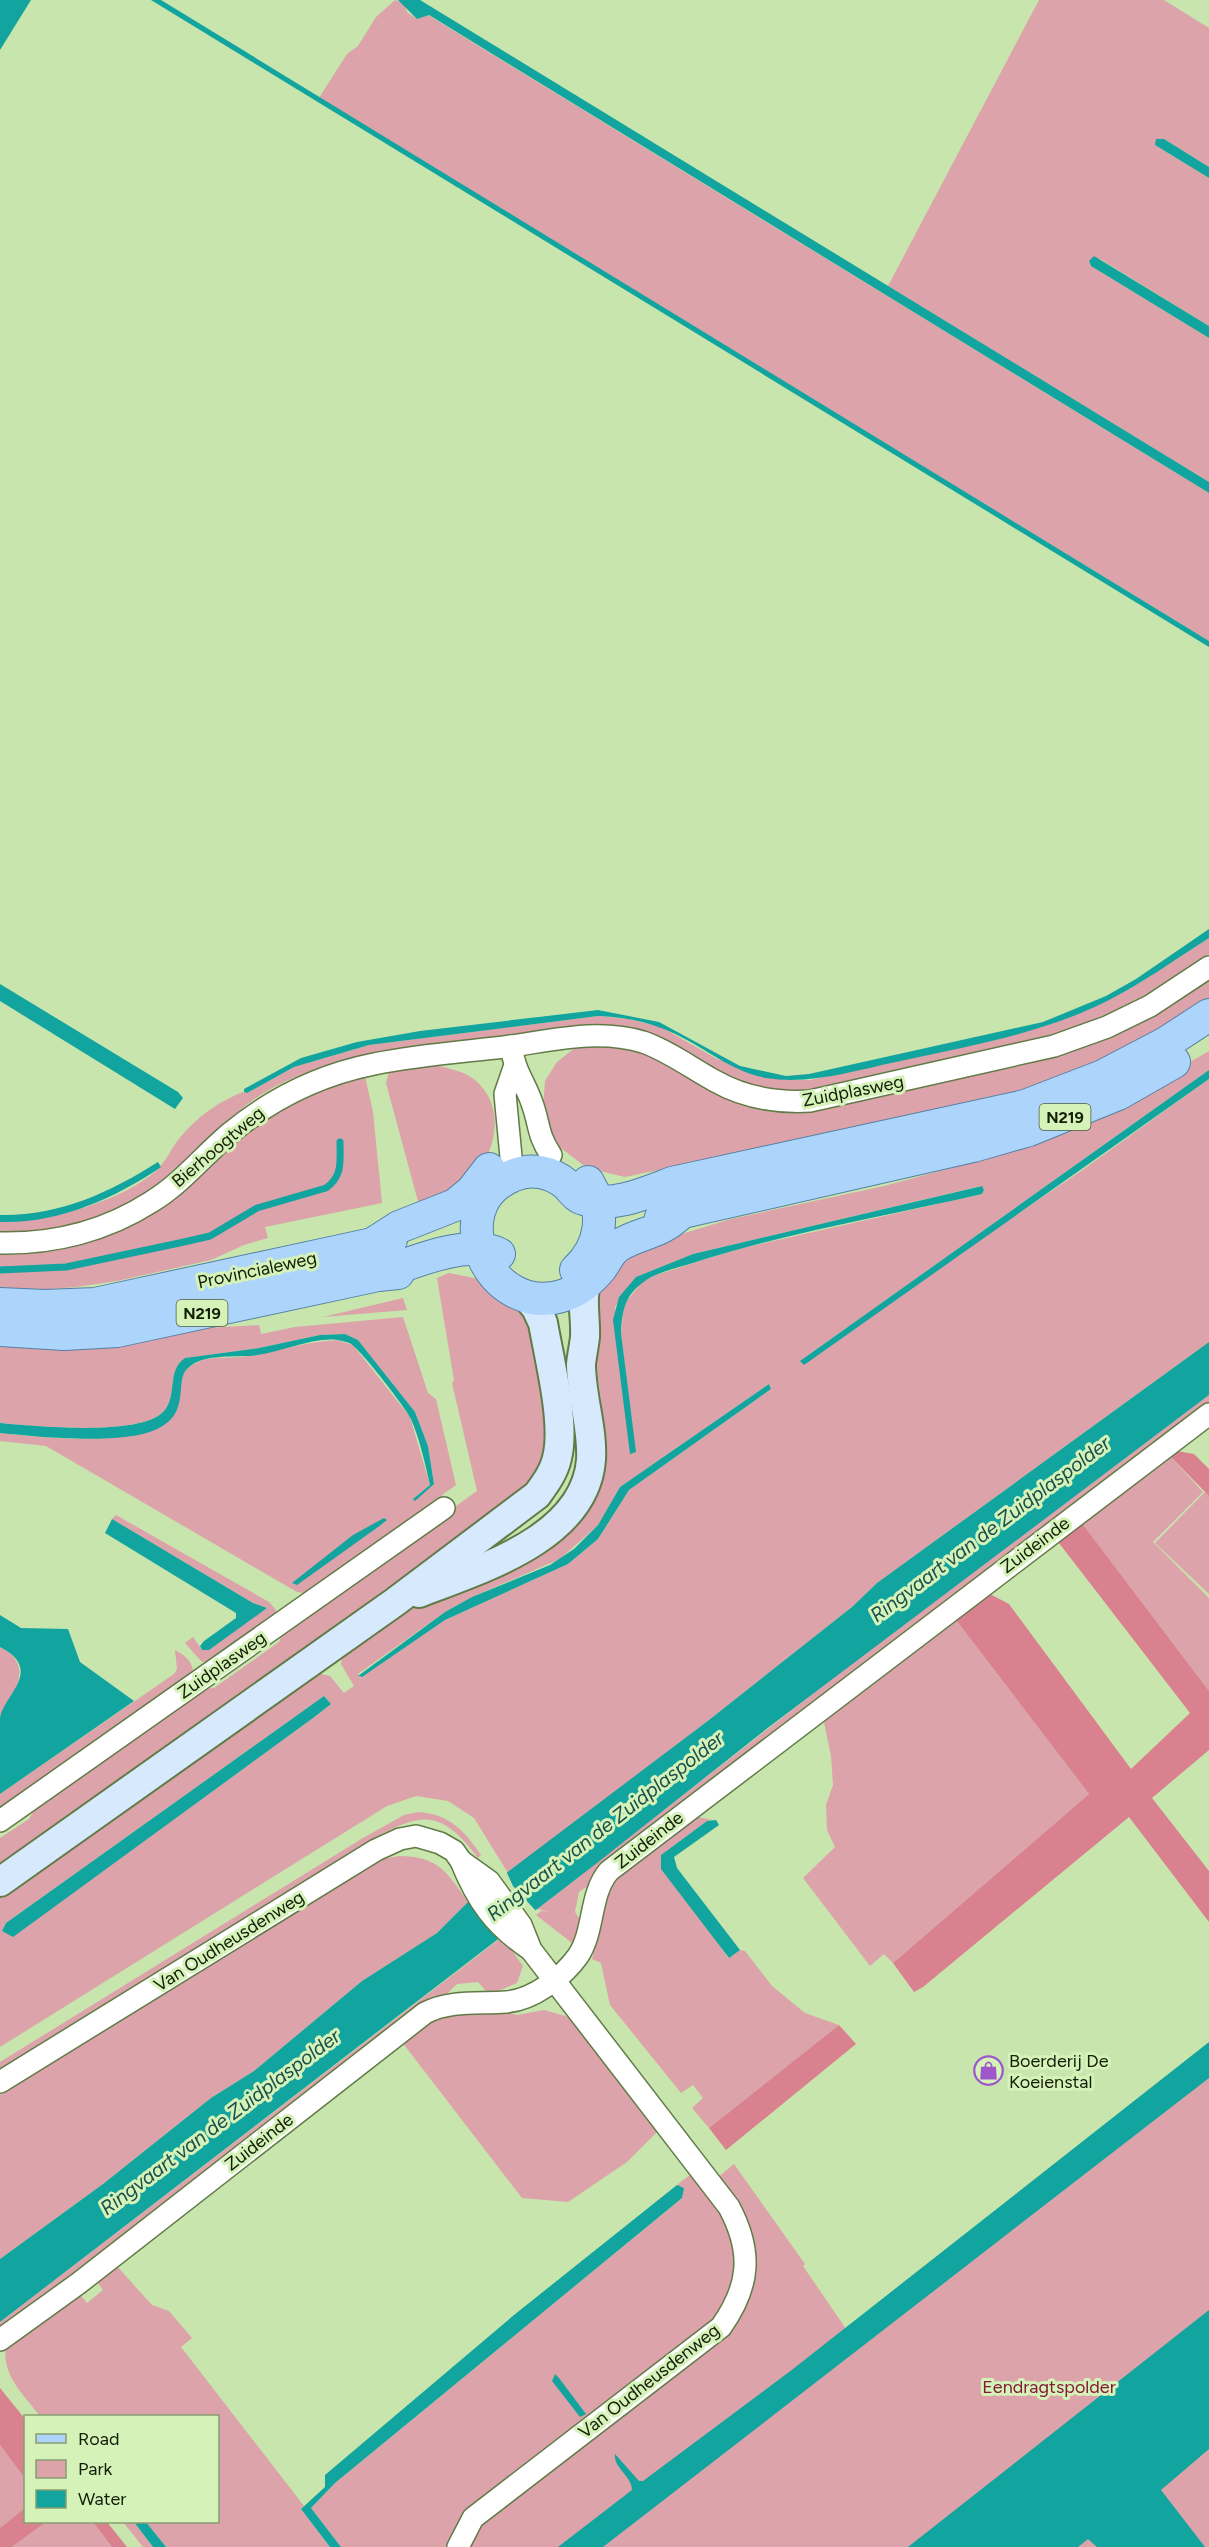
<svg xmlns="http://www.w3.org/2000/svg" width="1209" height="2547" font-family="Figtree,sans-serif">
  <style>
    .green { fill: #dca3aa; fill-rule: evenodd }
    .forest { fill: #da818f }
    .water { fill: #12a49e }
    .pier { fill: #c8e5ad }
    .lines { fill: none; stroke-linecap: round; stroke-linejoin: round }
    .stream { stroke: #12a49e; stroke-width: 7 }
    .street-casing { stroke: #617b47; stroke-width: 24 }
    .secondary-casing { stroke: #617b47; stroke-width: 32 }
    .primary-casing { stroke: #5481a5; stroke-width: 34 }
    .street { stroke: #fff; stroke-width: 21 }
    .secondary { stroke: #d6e9fd; stroke-width: 28 }
    .primary { stroke: #add4fb; stroke-width: 32 }
    .labels { text-anchor: middle; dominant-baseline: central; stroke-width: 6; stroke-linejoin: round; paint-order: stroke }
    .shield { fill: #d5f2b9; stroke: #4e5e3d; stroke-width: 1.5 }
    .shield-label { font-size: 16px; font-weight: bold; fill: #141e08 }
    .street-label { font-size: 18px; fill: #141e08; stroke: #d5f2b9 }
    .poi-label { font-size: 18px; fill: #141e08; stroke: #d5f2b9; text-anchor: start }
    .park-label { font-size: 18px; fill: #831a37; stroke: #d5f2b9 }
    .water-label { font-size: 20px; font-style: italic; fill: #194f4c; stroke: #d5f2b9 }
  </style>
  <rect width="100%" height="100%" fill="#c8e5ad"/>
  <g class="green">
    <path d="M395 0 404 3 407 12 417 19 428 15 1209 493V641L319 98 347 54 358 46 376 17Z"/>
    <path d="M1039 0H1164L1209 28V167L1164 139 1155 145 1209 178V326L1100 259 1089 261 1091 266 1209 338V482L888 286Z"/>
    <path d="M1209 938V954L1168 982 1117 1011 1050 1036 810 1092C775 1090 745 1087 714 1069 697 1059 681 1046 663 1039 646 1033 624 1028 605 1026 575 1022 541 1031 511 1035 456 1042 398 1045 344 1060 313 1069 280 1081 253 1100 225 1121 201 1147 176 1170 129 1212 63 1234 0 1233V1222C46 1223 124 1201 158 1169 166 1161 171 1149 178 1140 197 1117 216 1103 243 1092L247 1093 294 1067 369 1045 598 1016 629 1019 661 1027 717 1059 788 1080H810L967 1046 1072 1016 1136 985Z"/>
    <path d="M1209 978V1005L1058 1087 625 1177 587 1168 553 1142 543 1108 545 1081 557 1062 576 1047 601 1046 637 1051 665 1063 735 1102 759 1109 791 1112 817 1110 1019 1066 1082 1047 1110 1036Z"/>
    <path d="M1209 1051V1070L800 1361 1081 1171 1209 1079V1342L877 1583 852 1607 709 1720 508 1873 474 1818 448 1801 416 1796 387 1806 0 2047V1898L317 1673 330 1676 344 1693 354 1686 341 1664 343 1654 400 1615 457 1587 598 1487C613 1441 595 1368 589 1319L590 1309 612 1267 642 1246 731 1219 884 1186 996 1156 1045 1138 1126 1099ZM981 1186 984 1190 982 1194 738 1249 656 1275 642 1282 624 1304 621 1333 635 1454 615 1307 636 1277 693 1254ZM769 1384 771 1389 629 1490 598 1539 568 1564 445 1620 360 1678 358 1674 445 1612 472 1597 560 1559 598 1525 620 1487ZM324 1696 331 1704 313 1718 13 1936 2 1931 6 1923Z"/>
    <path d="M437 1065C449 1069 465 1071 475 1080 509 1109 495 1160 465 1185 453 1195 434 1202 420 1209L386 1083 389 1072Z"/>
    <path d="M365 1076 373 1112 382 1203 265 1227 268 1238 244 1245 211 1260 117 1281 76 1287 0 1293V1254L61 1249 91 1241 294 1101Z"/>
    <path d="M449 1273 479 1279 513 1301 533 1327 549 1422 548 1454 525 1496 0 1868V1838L29 1819 39 1802 201 1689 214 1688 262 1654 279 1642 285 1628 477 1491 452 1383 454 1380 437 1278Z"/>
    <path d="M403 1298 407 1310 323 1317Z"/>
    <path d="M403 1317 428 1393 436 1399 456 1485 442 1495 444 1499 311 1594 297 1592 46 1446 0 1441V1433C41 1437 143 1450 172 1416 184 1401 177 1380 187 1369 191 1365 201 1360 207 1359 217 1357 228 1358 239 1357 272 1353 304 1342 337 1340L353 1345 410 1417 430 1485 413 1499 434 1484 428 1446 415 1412 358 1340 345 1334 320 1335 259 1348 185 1358C166 1371 178 1395 164 1411 142 1437 33 1426 0 1423V1339L259 1325 261 1334 295 1327Z"/>
    <path d="M1209 1395V1404L1032 1535 605 1863 591 1884 579 1892 575 1912 581 1921 572 1943 536 1915 541 1911 549 1912 537 1909 855 1661Z"/>
    <path d="M1169 1455 1203 1492 1153 1542 1209 1598V1691L1081 1522Z"/>
    <path d="M1205 1492 1209 1496V1594L1155 1543Z"/>
    <path d="M116 1515 269 1602 276 1610V1620L209 1664 201 1661 185 1643 193 1637 202 1650 267 1608 253 1603 112 1519Z"/>
    <path d="M953 1616 1089 1794 893 1963 884 1954 870 1966 803 1878 835 1847 827 1830 826 1805 833 1785 831 1756 824 1722Z"/>
    <path d="M0 1647C35 1665 15 1692 0 1716Z"/>
    <path d="M175 1650C185 1655 194 1663 193 1674L0 1814V1794L174 1674 177 1669Z"/>
    <path d="M418 1812C449 1814 464 1830 481 1855L478 1858C439 1806 420 1813 367 1842L0 2069V2062L363 1838 404 1815Z"/>
    <path d="M693 1816 713 1820 707 1821 661 1855 728 1958 740 1950 745 1951 772 1986 805 2013 839 2025 709 2128 692 2108 703 2098 693 2085 681 2093 610 2005 601 1963 592 1959 610 1885 618 1874Z"/>
    <path d="M399 1856C438 1856 447 1872 468 1902L437 1933 362 1981 254 2071 211 2098 103 2184 0 2259V2095L383 1859Z"/>
    <path d="M502 1937 523 1966 517 1983 496 1992H487L478 1982 457 1984 447 1994 425 2001 0 2329V2322Z"/>
    <path d="M544 2010 569 2017 658 2131 627 2162 568 2202 522 2198 402 2042 442 2014 505 2012 517 2015Z"/>
    <path d="M1209 2058V2547H341L311 2508 335 2483 682 2198 683 2188 677 2185 691 2174 703 2190 734 2164 805 2264 803 2266 853 2339Z"/>
    <path d="M115 2264 152 2305 169 2311 192 2338 181 2347 304 2506 301 2509 330 2547H166L146 2522H218V2416H40C24 2395 1 2375 6 2346L78 2292 87 2303 103 2290 96 2280Z"/>
    <path d="M0 2445 26 2478 25 2508 0 2528Z"/>
    <path d="M46 2522H93L112 2547H12Z"/>
    <path d="M123 2522H134L153 2547H143Z"/>
  </g>
  <g class="forest">
    <path d="M1177 1451 1194 1454 1209 1469V1496L1169 1455Z"/>
    <path d="M1081 1522 1209 1691V1750L1152 1798 1209 1871V1922L1129 1817 923 1987 914 1992 893 1963 1089 1794 953 1616 986 1592 1009 1604 1131 1769 1190 1713 1059 1543Z"/>
    <path d="M839 2025 856 2044 726 2150 709 2128Z"/>
    <path d="M0 2388 25 2419V2478L0 2445Z"/>
    <path d="M25 2508 26 2522H46L12 2547H0V2528Z"/>
    <path d="M93 2522H107L127 2547H112Z"/>
  </g>
  <g class="water">
    <path d="M0 0H31L0 50Z"/>
    <path d="M151 0H161L1209 641V647Z"/>
    <path d="M398 0H420L1209 482V493L429 15 417 19Z"/>
    <path d="M1156 139H1164L1209 167V178L1155 145Z"/>
    <path d="M1094 256 1209 326V338L1091 266 1089 261Z"/>
    <path d="M1209 929V938C1176 959 1144 982 1109 1000 1043 1034 967 1046 896 1062 853 1071 810 1085 766 1078 735 1072 713 1054 685 1039 658 1024 630 1017 598 1016L369 1045 294 1067 247 1093 244 1092V1089L301 1058 357 1042 420 1031 598 1010 659 1022 740 1066 786 1076 809 1074 1043 1022 1106 996 1136 979Z"/>
    <path d="M0 984 178 1092 183 1098 175 1109 0 1001Z"/>
    <path d="M1209 1070V1079L804 1365 800 1361Z"/>
    <path d="M158 1162 161 1167C114 1199 57 1224 0 1222V1215C59 1216 109 1193 158 1162Z"/>
    <path d="M982 1186 984 1190 982 1194C887 1216 789 1232 696 1262 678 1268 655 1272 641 1284 624 1297 622 1313 621 1333L636 1452 630 1454 613 1320 619 1297 636 1277 693 1254Z"/>
    <path d="M345 1334 358 1340 415 1412 428 1446 434 1484 415 1501 413 1499 430 1485C425 1463 420 1440 411 1419 406 1408 361 1350 351 1344 348 1342 342 1341 338 1340 312 1337 283 1352 257 1355 237 1358 203 1352 187 1369 174 1383 192 1414 155 1430 120 1445 39 1437 0 1433V1423C33 1426 142 1437 164 1411 178 1395 166 1371 185 1358L259 1348 320 1335Z"/>
    <path d="M1209 1342V1395L769 1727 597 1863 0 2322V2259L103 2184 211 2098 254 2071 362 1981 437 1933 468 1902 709 1720 852 1607 877 1583Z"/>
    <path d="M769 1384 771 1389 629 1490 598 1539 568 1564 445 1620 362 1677 358 1676 445 1612 472 1597 550 1565 574 1549 598 1525 620 1487Z"/>
    <path d="M384 1518 387 1520 378 1527 297 1585 292 1583 353 1535Z"/>
    <path d="M112 1519 253 1603 267 1608 209 1650H202L200 1646 204 1641 236 1618V1613L105 1533Z"/>
    <path d="M0 1615 21 1628 68 1629 80 1662 134 1701 0 1794C0 1770 0 1743 0 1718 3 1696 45 1670 0 1647Z"/>
    <path d="M324 1696 331 1704 313 1718 13 1937 2 1931 6 1923Z"/>
    <path d="M716 1820 719 1825 674 1857 677 1868 740 1950 729 1958 661 1869V1855L707 1821Z"/>
    <path d="M1209 2042V2078L603 2547H558L632 2490C632 2476 613 2468 615 2454L639 2481H643L793 2369Z"/>
    <path d="M677 2185 684 2188 682 2198 335 2483 311 2508 341 2547H330L301 2509 325 2487V2475L514 2315Z"/>
    <path d="M1209 2310V2449L1161 2490 1205 2547H1097L1088 2539 1078 2547H908Z"/>
    <path d="M555 2374 559 2378 586 2414 580 2417 552 2381Z"/>
    <path d="M134 2522H146L166 2547H153Z"/>
  </g>
  <path class="pier" d="M506 1871 513 1886 537 1912 500 1940 480 1911 467 1899Z"/>
  <g class="lines">
    <path class="stream" d="M0 1270 66 1267 184 1242 210 1236 257 1208 326 1188C343 1176 340 1161 340 1142"/>
    <defs>
      <g id="street">
        <path d="M511 1046C515 1073 524 1080 532 1103 540 1125 537 1134 551 1155"/>
        <path d="M511 1157 505 1094 514 1068"/>
        <path d="M0 1243C53 1244 106 1231 151 1202 181 1184 202 1157 229 1134 272 1098 319 1075 374 1064 417 1055 461 1052 504 1047 550 1041 597 1028 643 1042 669 1051 691 1068 715 1081 745 1098 776 1103 810 1101L1054 1046 1107 1027 1150 1006 1209 967"/>
        <path d="M0 1821 444 1508"/>
        <path d="M461 1861C477 1901 495 1926 531 1950"/>
        <path d="M0 2082 376 1850 400 1839 416 1836 440 1843 454 1851 461 1861 489 1881 521 1925 531 1950 729 2207C753 2252 750 2286 721 2327L473 2518 458 2547"/>
        <path d="M0 2340 79 2283 425 2013C450 2000 479 2004 506 2002 533 2000 563 1977 578 1956 595 1931 589 1894 609 1871L1209 1414"/>
      </g>
      <g id="secondary">
        <path d="M419 1593C481 1569 585 1538 591 1460 593 1428 581 1396 581 1364 582 1355 584 1346 585 1337 586 1318 581 1301 586 1282"/>
        <path d="M0 1882 395 1602 537 1495C545 1484 554 1472 557 1458 566 1424 549 1358 543 1323L536 1308 526 1296"/>
      </g>
      <g id="primary">
        <path d="M681 1213C658 1235 640 1232 618 1246 609 1252 607 1260 601 1268 592 1279 579 1290 565 1295 489 1321 440 1206 512 1176 531 1167 552 1172 567 1185 573 1191 576 1197 584 1199 613 1208 646 1193 672 1183L1025 1106 1103 1076 1166 1043 1209 1015"/>
        <path d="M661 1217 973 1146 1029 1130 1118 1094 1174 1062"/>
        <path d="M371 1245 399 1227 455 1205 472 1191 489 1169"/>
        <path d="M576 1270C602 1246 606 1212 588 1182"/>
        <path d="M378 1275C408 1264 468 1238 499 1254"/>
        <path d="M0 1304 45 1306 95 1304 391 1240"/>
        <path d="M0 1330 64 1334 117 1331 378 1275 398 1273"/>
      </g>
    </defs>
    <use href="#street" class="street-casing"/>
    <use href="#secondary" class="secondary-casing"/>
    <use href="#primary" class="primary-casing"/>
    <use href="#street" class="street"/>
    <use href="#secondary" class="secondary"/>
    <use href="#primary" class="primary"/>
  </g>
  <defs>
    <symbol id="shop-ring" viewBox="-11 -11 22 22"><circle r="9.5" fill="#d5f2b9" stroke="#9e57cb" stroke-width="1.5"/><path d="M-5-2.5h2.3a2.7 3.5 0 0 1 5.4 0H5L5.5 6h-11ZM-1.5-2.5h3a1.5 2.3 0 0 0-3 0Z" fill="#9e57cb"/></symbol>
  </defs>
  <g fill-rule="evenodd">
    <use href="#shop-ring" x="972" y="2054" width="33" height="33"/>
  </g>
  <g class="labels">
    <g class="shield">
      <rect x="1039.5" y="1104" width="51" height="26" rx="4.5"/>
      <rect x="176.5" y="1300" width="51" height="26" rx="4.5"/>
    </g>
    <g class="shield-label">
      <text x="1065" y="1117">N219</text>
      <text x="202" y="1313">N219</text>
    </g>
    <g class="street-label">
      <text transform="translate(853 1091) rotate(-11)">Zuidplasweg</text>
      <text transform="translate(218 1147) rotate(-40)">Bierhoogtweg</text>
      <text transform="translate(257 1270) rotate(-12)">Provincialeweg</text>
      <text transform="translate(1035 1545) rotate(-37)">Zuideinde</text>
      <text transform="translate(222 1665) rotate(-35)">Zuidplasweg</text>
      <text transform="translate(649 1840) rotate(-38)">Zuideinde</text>
      <text transform="translate(229 1941) rotate(-32)">Van Oudheusdenweg</text>
      <text transform="translate(259 2142) rotate(-38)">Zuideinde</text>
      <text transform="translate(649 2381) rotate(-38)">Van Oudheusdenweg</text>
    </g>
    <g class="poi-label">
      <text x="1009" y="2061">Boerderij De<tspan x="1009" dy="21">Koeienstal</tspan></text>
    </g>
    <g class="park-label">
      <text x="1049" y="2387">Eendragtspolder</text>
    </g>
    <g class="water-label">
      <text transform="translate(990 1529) rotate(-37)">Ringvaart van de Zuidplaspolder</text>
      <text transform="translate(605 1826) rotate(-38)">Ringvaart van de Zuidplaspolder</text>
      <text transform="translate(220 2122) rotate(-37)">Ringvaart van de Zuidplaspolder</text>
    </g>
  </g>
  <rect x="24" y="2415" width="195" height="108" fill="#d5f2b9" stroke="#889d72" stroke-width="1.5"/>
  <rect x="36" y="2434" width="30" height="9" fill="#add4fb" stroke="#889d72" stroke-width="1.5"/>
  <text x="78" y="2445" font-size="18" fill="#141e08">Road</text>
  <rect x="36" y="2460" width="30" height="18" fill="#dca3aa" stroke="#889d72" stroke-width="1.5"/>
  <text x="78" y="2475" font-size="18" fill="#141e08">Park</text>
  <rect x="36" y="2490" width="30" height="18" fill="#12a49e" stroke="#889d72" stroke-width="1.5"/>
  <text x="78" y="2505" font-size="18" fill="#141e08">Water</text>
</svg>
